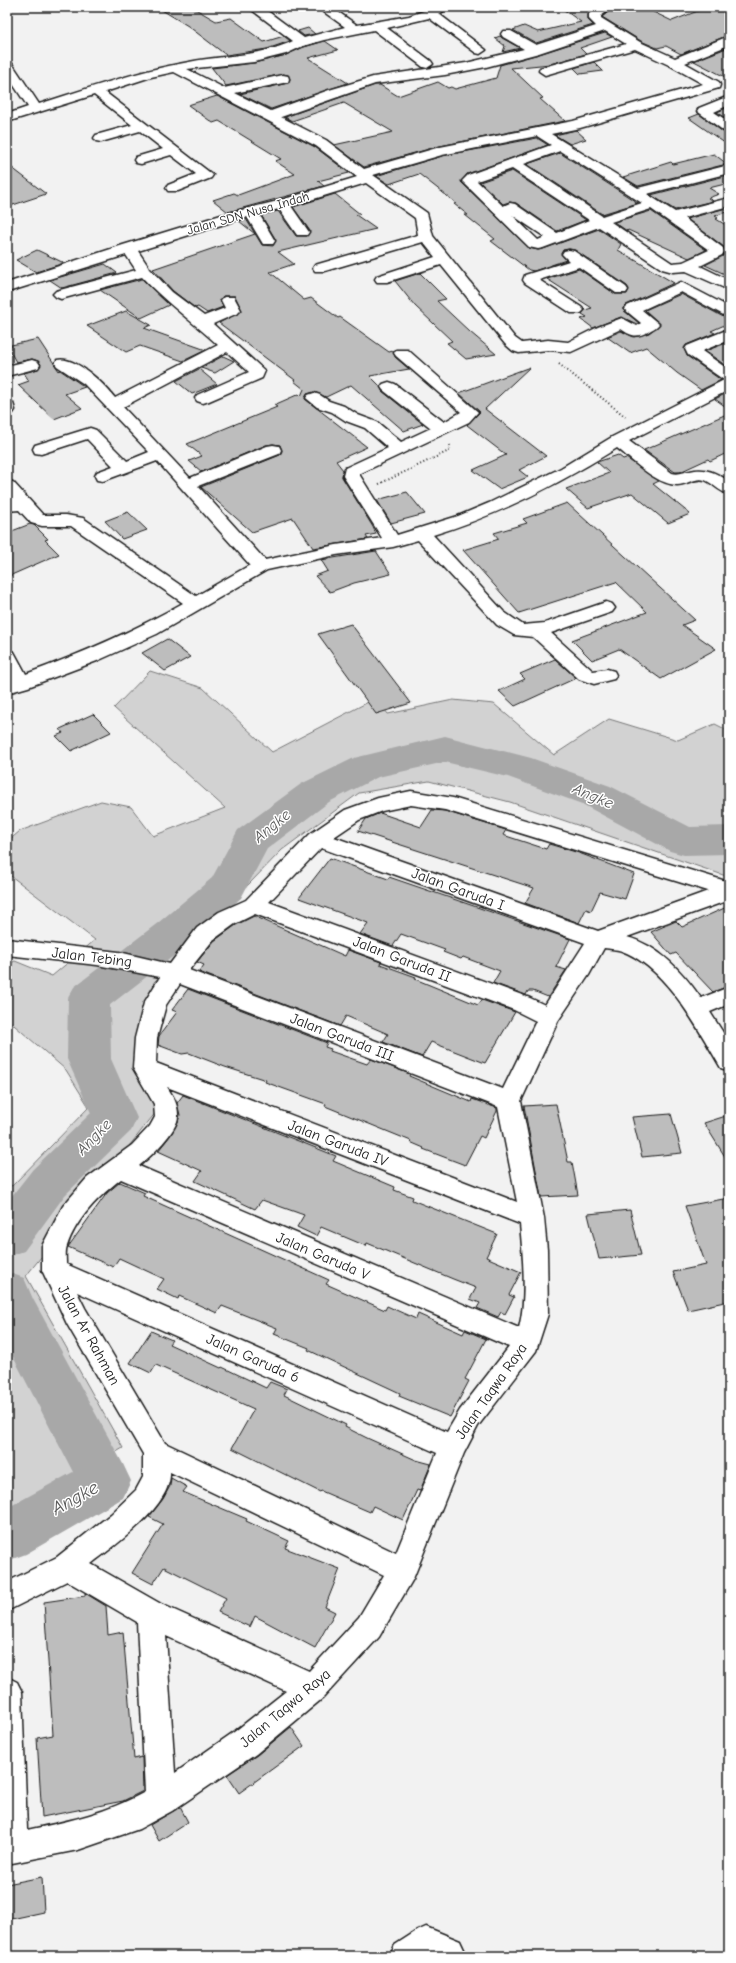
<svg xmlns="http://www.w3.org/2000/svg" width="736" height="1963" font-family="'Comic Neue',sans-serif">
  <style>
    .green { fill: #d2d2d2; stroke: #777 }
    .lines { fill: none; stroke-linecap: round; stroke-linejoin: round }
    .river { fill: #a8a8a8; fill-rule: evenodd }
    .building { fill: #bdbdbd; stroke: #1c1c1c }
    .minor-casing { stroke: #1c1c1c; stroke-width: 3 }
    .path { stroke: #1c1c1c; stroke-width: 2; stroke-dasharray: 1 2.5; stroke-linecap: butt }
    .minor { fill: #fff; fill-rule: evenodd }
    .labels { text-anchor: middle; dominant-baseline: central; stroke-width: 3; stroke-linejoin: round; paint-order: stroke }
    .far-street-label { font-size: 13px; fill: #1c1c1c; stroke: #fff }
    .street-label { font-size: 15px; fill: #1c1c1c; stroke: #fff }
    .water-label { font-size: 16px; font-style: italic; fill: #5b5b5b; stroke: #fff }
    .near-water-label { font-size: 19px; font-style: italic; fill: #5b5b5b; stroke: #fff }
  </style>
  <rect width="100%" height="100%" fill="#f2f2f2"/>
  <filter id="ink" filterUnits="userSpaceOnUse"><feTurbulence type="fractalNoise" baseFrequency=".025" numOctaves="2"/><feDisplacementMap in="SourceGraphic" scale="8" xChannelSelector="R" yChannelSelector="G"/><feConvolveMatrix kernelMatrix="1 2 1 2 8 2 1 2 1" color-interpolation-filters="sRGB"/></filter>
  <g filter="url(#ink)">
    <path class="green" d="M150 671 203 688 272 752 376 698 388 714 453 700 494 704 554 755 609 719 678 740 715 724 729 731V877L510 802 429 781 359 793 282 850 154 982 150 1061 160 1107 26 1276 123 1448 7 1517V1183L12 1186 89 1107 66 1070 7 1019V965L15 961 52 976 95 940 7 873V842L20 831 101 801 131 807 153 836 225 808 114 708Z"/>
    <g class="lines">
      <g class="river">
        <path d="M445 736 531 758 610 786 690 827 729 826V854L684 855 670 851 582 804 508 777 445 762 378 777 329 802 267 849 241 898 189 944 110 1005 111 1059 137 1118 131 1131 65 1195 24 1251 7 1257V1202L33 1169 91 1113 67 1059 68 998 74 987 159 922 212 878 238 830 301 784 354 758Z"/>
        <path d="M7 1272 24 1278 33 1299 123 1464 131 1481 123 1498 26 1554 7 1561V1508L73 1472 7 1345Z"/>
      </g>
    </g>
    <g class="building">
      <path d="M157 7H192L216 21 231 18 264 42 284 36 290 41 267 49 226 55 188 26Z"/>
      <path d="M560 7H596L588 14V20L593 25 536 43 513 30 524 26 538 32 581 22Z"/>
      <path d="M614 7H643L672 21 708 7H729V35L681 54 666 46 657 48 641 41 602 17Z"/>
      <path d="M308 28 315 34 304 36 298 31Z"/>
      <path d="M605 33 612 37 580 48 586 54 550 64 511 68 543 98 540 99 565 121 440 146 364 167 334 145 393 132 344 103 292 121 285 117 375 85H380L398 96 438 82 448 88 451 87 455 89 496 78 500 65 539 54Z"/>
      <path d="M500 36 502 38 520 48 503 52 505 46 495 38Z"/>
      <path d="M325 41 338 50 308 58 348 83 271 109 240 94 288 83 290 79 288 75 283 74 226 86 212 68 254 63 286 55 304 47Z"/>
      <path d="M729 47V79L694 61Z"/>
      <path d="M594 62 603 71 580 74 574 68Z"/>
      <path d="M217 96 315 147 349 173 318 181 324 186 228 212 213 200 234 193 238 195 295 174 275 161 281 159 219 121 213 123 188 105Z"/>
      <path d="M729 107V120L717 112Z"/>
      <path d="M699 114 723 132 729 133V146L689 118Z"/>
      <path d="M576 130 586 139 570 144 555 135Z"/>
      <path d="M537 138 548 145 467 174 461 182 529 248 538 250 543 249 599 229 621 244 618 250 674 283 626 305 623 308V310L639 323 637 324 621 317 593 328 581 319 587 317 582 314 585 310 592 308 547 279 579 269 615 294H627L629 289 627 286 575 250 569 249 563 250 561 254 566 260 534 271 529 270 491 241 495 239 465 215H468L454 204 456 203 419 174 389 184 376 176 442 156Z"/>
      <path d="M560 153 638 203 602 214 527 164Z"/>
      <path d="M714 154 727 164 638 186 623 177 671 162 673 164Z"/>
      <path d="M7 164 46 194 7 207Z"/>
      <path d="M512 171 586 220 557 231 516 203 509 202 503 204 480 182Z"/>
      <path d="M729 175V183L709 188 719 194 708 198 713 201 675 210 651 195Z"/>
      <path d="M335 194 360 214 356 215 376 229 278 252 294 264 270 272 304 300 311 298 338 318 340 317 389 352 393 351 395 357 409 369 370 376 380 386 382 391 423 424 404 431 351 385 326 397 314 392 307 394 305 399 367 447 336 461 343 470 342 477 373 527 376 534 366 536 368 539 313 548 293 518 252 532 201 487 280 455 282 451 280 445 273 444 266 445 202 472 189 461 202 456 187 444 277 407 274 405 299 394 301 396 304 389 294 381 295 380 219 323 242 311 235 296H223L220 300 223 307 207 313 198 307 195 308 173 291 153 269 255 234 239 221 246 219 262 245 273 246 276 240 261 215 278 211 296 236H307L310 231 293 207Z"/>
      <path d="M726 208 729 211 715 216 718 218 716 219 729 227V276L705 265 723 256 725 252 724 247 687 219Z"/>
      <path d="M651 211 706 250 689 258 628 230 627 231 614 222Z"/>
      <path d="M37 250 64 263 36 272 16 260Z"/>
      <path d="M105 264 117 273 62 288 50 280Z"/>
      <path d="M420 273 446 299 437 301 470 332 496 354 466 359 447 343 452 341 415 306 395 281Z"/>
      <path d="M142 279 169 305 141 318 100 290Z"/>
      <path d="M681 294 729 320V323L711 331 715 333 686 345 684 348 687 356 721 380 701 390 677 373 646 347 630 353 607 337 621 331 634 337 649 333 660 324 645 310Z"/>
      <path d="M126 311 151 325 144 328 206 350 183 361 140 346 126 352 87 326Z"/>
      <path d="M38 339 59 371 60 370 85 387 65 394 82 408 54 419 18 385 29 381 24 373 38 369 41 364 38 361 32 359 16 362 7 346Z"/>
      <path d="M729 342V368L705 351Z"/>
      <path d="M223 356 234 361 215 373 201 368Z"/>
      <path d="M530 367 485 409 546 456 519 470 528 477 499 489 473 470 506 455 467 425 480 412 459 393Z"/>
      <path d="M199 369 217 384 192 394 176 381Z"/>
      <path d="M729 392V409L715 399Z"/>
      <path d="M729 413V452L710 461 708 459 680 472H675L644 450Z"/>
      <path d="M618 455 623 459 626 458 659 481 653 484 690 514 668 523 632 493 588 508 566 489 609 473 597 462Z"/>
      <path d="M407 492 425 514 391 523 377 500Z"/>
      <path d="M567 503 695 620 682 625 716 649 661 679 619 649 592 660 572 640 647 612 616 582 519 613 463 550 499 539 494 533 527 523 523 519Z"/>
      <path d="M128 512 147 530 122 539 105 521Z"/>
      <path d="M30 524 34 525 48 539 45 540 59 554 7 577V533Z"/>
      <path d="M376 551 391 574 354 583 330 592 315 576 328 571 321 560Z"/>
      <path d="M351 624 402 691 411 703 376 714 318 634Z"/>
      <path d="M167 639 190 657 165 671 142 653Z"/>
      <path d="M555 659 576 678 515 706 499 691 525 679 520 674Z"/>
      <path d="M93 714 111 732 71 751 56 736 63 733 60 729Z"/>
      <path d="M432 810 445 811 506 830 503 835 546 849 549 844 579 853 634 874 625 899 600 892 591 911 586 909 579 923 525 903 534 888 358 831 366 819 380 813 421 827Z"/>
      <path d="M330 858 388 879 389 877 570 939 556 967 566 970 548 997 533 991H528L526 995 493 983 500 971 463 957 461 959 443 952 445 950 401 934 393 946 360 934 368 923 299 898Z"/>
      <path d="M729 906V986L713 992 676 953 671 955 651 932 676 921 682 927Z"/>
      <path d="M254 916 345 956 348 950 381 962 380 964 416 977 415 979 478 1005 482 1000 515 1012 485 1063 431 1042 422 1057 383 1042 388 1034 346 1016 340 1026 199 972 204 965 197 962 214 941 236 925Z"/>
      <path d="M188 989 327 1043 325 1047 331 1049 330 1051 367 1064 371 1059 410 1074 409 1076 471 1102 472 1099 497 1108V1111L484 1138 480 1136 465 1165 423 1149 424 1148 410 1142 411 1141 325 1106 326 1104 265 1082 266 1080 225 1067 189 1053 182 1054 158 1045 159 1036 177 1012 172 1010Z"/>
      <path d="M183 1095 336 1156 333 1161 395 1187 394 1190 413 1197 412 1200 497 1234 486 1257 521 1272 509 1295 514 1297 505 1314 501 1312 498 1317 477 1308 480 1303 470 1299 476 1288 453 1279 367 1243 366 1246 321 1227 316 1236 297 1227 304 1215 262 1200 255 1209 195 1181 202 1171 158 1151 170 1136 178 1122 180 1115 177 1103Z"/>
      <path d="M556 1104 568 1162H572L578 1195 541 1197 524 1106Z"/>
      <path d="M671 1114 682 1153 642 1157 632 1117Z"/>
      <path d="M729 1115V1163L704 1123Z"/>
      <path d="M120 1182 145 1193 143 1196 329 1280 326 1284 385 1310 387 1306 416 1319 418 1314 463 1334 465 1330 486 1339 465 1379 469 1381 450 1417 399 1396 400 1393 308 1350 309 1348 274 1334 277 1328 222 1306 217 1313 179 1296 178 1299 157 1289 164 1279 119 1258 113 1267 68 1247 107 1193Z"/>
      <path d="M729 1198V1301L688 1310 673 1272 706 1265 685 1206Z"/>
      <path d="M630 1210 641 1255 599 1259 588 1214Z"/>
      <path d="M151 1331 172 1340 169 1344 221 1368 222 1367 266 1388 270 1382 287 1389 284 1395 346 1425 345 1427 367 1438 416 1460 431 1464 420 1491 417 1490 403 1520 373 1506 370 1512 321 1491 320 1492 232 1448 254 1409 156 1365 151 1373 130 1363Z"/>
      <path d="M171 1478 187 1487 183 1492 247 1519 246 1521 289 1541 285 1548 340 1569 325 1607 335 1612 315 1648 255 1616 250 1627 218 1612 226 1598 164 1567 153 1584 132 1573 163 1524 149 1517 163 1499 170 1486Z"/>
      <path d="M85 1593 106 1606 108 1635 123 1632 134 1759 142 1757 143 1791 123 1801 42 1817 37 1738 53 1735 44 1602 85 1596Z"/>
      <path d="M291 1727 304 1746 239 1793 227 1775 257 1755Z"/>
      <path d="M180 1807 188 1822 159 1841 150 1825Z"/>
      <path d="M42 1877 44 1912 7 1920V1884Z"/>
    </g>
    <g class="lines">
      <defs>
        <g id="minor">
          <path d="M248 7H262L304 38 345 27 317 7H331L357 25 409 16 435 7H450L439 14 486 50 480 54 476 53 429 18 387 28 431 61 433 64 427 68 423 67 374 30 324 40 303 46 286 54 254 62 187 69 224 88 283 75 288 76 289 79 288 82 235 93 271 111 329 90 373 77 466 63 524 49 503 37 501 34 503 31H511L536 45 596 26 589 19V14L598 7H613L601 16V18L640 42 675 58 729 36V45L685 63 719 82 720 85 719 88 580 128 551 134 638 188 729 165V173L647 194 675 212 729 198V206L684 218 723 248 724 252 722 255 700 266 729 280V290L686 271 673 272 662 269 599 227 543 248 538 249 529 247 462 181 468 175 551 145 537 136 442 155 373 175 427 213 433 236 515 338 522 343 548 340 568 342 598 327 622 318 637 326 641 323 624 309 627 306 681 282 729 307V318L681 292 642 310 659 324C656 328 652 329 648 332 636 338 631 336 621 329L571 352 548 350 519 353 513 351 505 344 441 265 387 282H377L375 279 377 276 435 257 423 242 325 271H315L313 268 315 265 418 235 415 218 366 183 291 206 309 232 307 235H297L279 209 259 214 275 241 273 244H263L247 217 138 251 150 269 172 292 204 316 225 308 221 300 224 297H234L241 310 238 313 213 324 265 371 262 378 209 401 203 403 197 401 195 398 197 395 249 372 227 352 123 407 190 478 267 446 273 445 279 446 281 450 279 454 198 486 265 560 336 545 382 538 343 476 345 468 388 448 365 428 346 421 332 412 317 407 306 398 308 395 314 393 320 395 329 401 344 406 358 415 377 422 401 442 431 428 383 390 381 387 383 384 389 382 395 384 444 422 461 412 396 356 394 353 396 350H408L478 412 469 422 359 474 397 535 458 516 489 503 561 468 612 437 724 380 688 355 685 349 687 346 729 329V340L702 351 729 370V390L629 441 672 473C679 475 684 472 690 471 706 467 716 473 729 481V494C719 492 714 484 705 480 695 477 687 485 677 485 655 484 634 461 617 448 559 484 499 515 433 535L504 612 523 625 545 623 606 602 612 604 615 608 612 612 551 633 593 671 607 669 614 671 616 675 614 679 594 684 579 679 533 637 514 635 497 625 418 540 393 547 336 555 267 570 157 634 97 661 28 687 7 693V680L10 679 7 674V650L14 652 26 674C80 654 132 632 183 603L71 526H42L31 523 19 510 7 511V501L11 500 7 496V481L13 482 43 515H66L83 518 196 596 250 565 157 461 103 481 97 480 95 476 97 472 113 466 87 439 41 454 35 453 33 449 35 445 90 428 96 430 127 461 149 452 84 384 57 366 55 363 57 360C75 355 105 385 115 398L218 345C193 322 165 302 142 277L61 299 56 297 53 294 56 291 136 270 126 255 11 291 7 290V283L123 245 221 215 278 201 357 177 316 146 174 72 151 77 105 92 213 175 211 178 178 191H168L166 188 168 185 196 174 171 155 141 164 136 163 134 160 136 157 163 149 140 131 101 142 96 141 94 138 96 135 132 125 94 95 7 122V114L28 107 7 75V61L11 62 39 104C89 88 137 71 189 62 224 55 259 57 293 41ZM605 31 626 44 540 68 539 71 545 75 635 49 671 66 703 84 573 121 440 147 364 169 326 140 281 117 375 84 445 75 486 67 539 53ZM560 151 642 203 602 216 524 164ZM512 169 589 220 557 233 515 204 510 203 503 206 477 181ZM651 209 709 250 683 262 672 263 611 222ZM512 215 545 237 538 240Z"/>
          <path d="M729 96V105L714 112 729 122V132L724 131 697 111 699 108Z"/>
          <path d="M569 250 574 251 626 287 628 290 626 293H616L579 267 539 280 581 307 584 310 581 313H571L525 283 523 280 525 275 569 261 562 254 564 251Z"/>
          <path d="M32 360 38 362 40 365 38 368 7 376V366Z"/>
          <path d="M7 401 13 403 15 410 13 413 7 415Z"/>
          <path d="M411 791 453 798 729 882V900L627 937C659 946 682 971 701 998L729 987V1004L710 1012 729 1042V1071L721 1068C698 1029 667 968 622 951 616 949 610 949 604 948L589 975 558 1021 521 1101 544 1218 547 1250 548 1314 536 1351 478 1426 464 1453 413 1579 379 1637 323 1698 256 1754 172 1811 139 1829 78 1850 7 1864V1677L17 1682 22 1692 27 1830C70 1821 107 1813 145 1792L137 1622 67 1581 7 1611V1582L57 1557 111 1514 136 1490 143 1477V1454L67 1324 42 1270V1246L63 1206 87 1178 132 1145 150 1126 155 1117 154 1104 133 1068 135 1038 144 1003 160 977 97 965 7 955V939L119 952 170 964 197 928 219 912 246 900 310 834 345 810 378 798ZM411 805 445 810 708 891 598 931 334 837 359 820 382 811ZM321 848 585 943 545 1005 530 998 269 902ZM255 914 514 1010 536 1021 503 1089 189 970 213 940 235 924ZM180 984 498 1107 517 1202 156 1063 157 1038 166 1005ZM167 1087 520 1224C523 1256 527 1297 519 1328L139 1166C150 1157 179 1130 178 1115 178 1104 173 1096 167 1087ZM121 1179 509 1347 460 1410 447 1432 66 1264C66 1258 65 1251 67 1246 76 1219 99 1196 121 1179ZM77 1292 437 1453 396 1553 165 1443 85 1308ZM170 1472 384 1575 359 1617 309 1671 161 1604 91 1564C115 1545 172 1506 170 1472ZM166 1636 286 1691 234 1732 175 1773Z"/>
          <path d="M426 1927 460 1941 467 1956H390L395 1945 415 1932Z"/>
        </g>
      </defs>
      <use href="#minor" class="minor-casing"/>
      <g class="path">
        <path d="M559 364 626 417"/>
        <path d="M379 484 451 450 450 445"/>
      </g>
      <use href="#minor" class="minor"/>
    </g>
  </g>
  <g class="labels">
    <g class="far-street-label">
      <text transform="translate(248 213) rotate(-16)">Jalan SDN Nusa Indah</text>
    </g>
    <g class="street-label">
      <text transform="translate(458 889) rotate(20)">Jalan Garuda I</text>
      <text transform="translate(92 957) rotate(7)">Jalan Tebing</text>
      <text transform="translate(402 959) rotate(21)">Jalan Garuda II</text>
      <text transform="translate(342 1037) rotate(21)">Jalan Garuda III</text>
      <text transform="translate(338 1143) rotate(21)">Jalan Garuda IV</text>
      <text transform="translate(323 1256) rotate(23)">Jalan Garuda V</text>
      <text transform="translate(89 1335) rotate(61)">Jalan Ar Rahman</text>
      <text transform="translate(253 1358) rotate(24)">Jalan Garuda 6</text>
      <text transform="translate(491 1391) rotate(-55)">Jalan Taqwa Raya</text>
      <text transform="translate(285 1708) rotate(-40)">Jalan Taqwa Raya</text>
    </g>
    <g class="water-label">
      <text transform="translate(593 796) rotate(23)">Angke</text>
      <text transform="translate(272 826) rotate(-39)">Angke</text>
      <text transform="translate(94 1137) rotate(-46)">Angke</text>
    </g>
    <g class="near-water-label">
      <text transform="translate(75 1498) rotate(-29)">Angke</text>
    </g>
  </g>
  <rect width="736" height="1963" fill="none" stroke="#fff" stroke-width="24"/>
  <rect x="12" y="12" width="712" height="1939" fill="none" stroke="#1c1c1c" stroke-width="1.5" filter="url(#ink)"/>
</svg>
